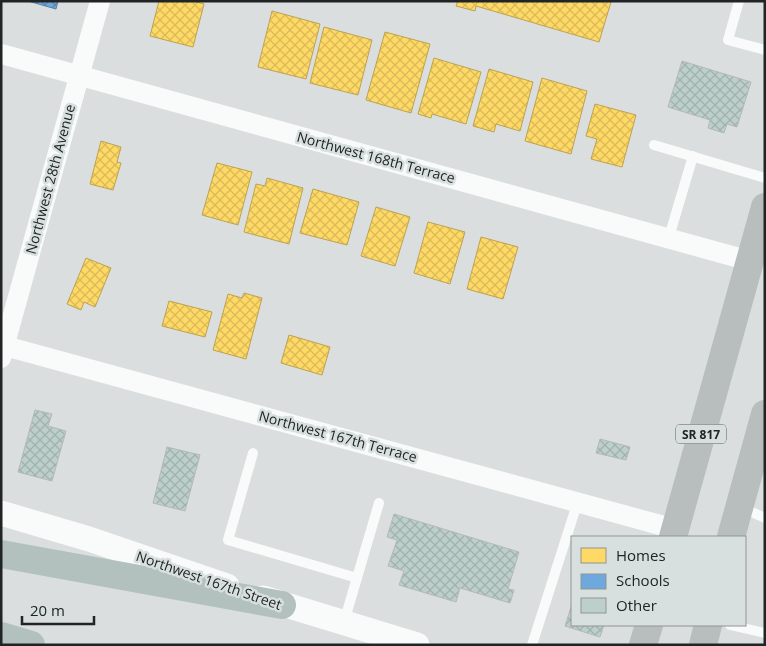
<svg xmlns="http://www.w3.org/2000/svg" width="766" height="646" font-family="'Open Sans',sans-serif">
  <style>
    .homes { fill: url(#homes-cross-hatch); stroke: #bca352 }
    .schools { fill: url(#schools-cross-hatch); stroke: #5880a5 }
    .building { fill: url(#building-cross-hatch); stroke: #b5b8b8 }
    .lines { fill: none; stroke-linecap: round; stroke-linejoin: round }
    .service { stroke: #f9fafa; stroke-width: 10 }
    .minor { stroke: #f9fafa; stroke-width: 20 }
    .tertiary { stroke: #f9fafa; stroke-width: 25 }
    .primary { stroke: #b7bebd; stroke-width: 28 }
    .motorway { stroke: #b2c0be; stroke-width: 28 }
    .labels { text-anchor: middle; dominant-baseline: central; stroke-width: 5; stroke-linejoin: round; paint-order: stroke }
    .shield { fill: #d8e0df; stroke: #585c5c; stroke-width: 1 }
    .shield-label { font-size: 12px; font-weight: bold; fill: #212424 }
    .street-label { font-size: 14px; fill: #212424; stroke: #d8e0df }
  </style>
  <defs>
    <pattern id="homes-cross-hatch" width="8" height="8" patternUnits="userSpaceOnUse" patternTransform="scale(1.25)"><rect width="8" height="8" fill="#ffd966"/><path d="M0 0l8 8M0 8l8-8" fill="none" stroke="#daba58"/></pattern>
    <pattern id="schools-cross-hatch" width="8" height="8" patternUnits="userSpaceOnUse" patternTransform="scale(1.25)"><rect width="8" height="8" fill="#6fa8dc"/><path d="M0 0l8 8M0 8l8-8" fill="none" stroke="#5b89b2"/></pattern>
    <pattern id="building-cross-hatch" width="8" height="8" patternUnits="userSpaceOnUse" patternTransform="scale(1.25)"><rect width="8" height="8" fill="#bccfcb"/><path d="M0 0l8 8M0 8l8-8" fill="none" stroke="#a1b2ae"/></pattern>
  </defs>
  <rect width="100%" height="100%" fill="#dadede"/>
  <g class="homes">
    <path d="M159 1H193L204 4 193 47 150 36Z"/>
    <path d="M458 1H608L611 2 599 42 476 6 475 11 456 6Z"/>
    <path d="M272 11 320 24 306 79 258 67Z"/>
    <path d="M324 27 372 40 358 95 310 83Z"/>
    <path d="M385 32 430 44 411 113 366 100Z"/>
    <path d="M434 58 481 72 466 124 432 114 431 118 418 114Z"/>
    <path d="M489 69 533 82 520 131 496 124 494 132 473 126Z"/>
    <path d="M542 78 587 91 571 154 525 141Z"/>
    <path d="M595 104 636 115 622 167 591 159 597 139 586 136Z"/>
    <path d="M101 141 121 147 117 162 121 163 113 190 90 184Z"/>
    <path d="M217 163 252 172 238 225 202 215Z"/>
    <path d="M267 178 303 188 289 244 244 232 256 184 265 186Z"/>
    <path d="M313 189 359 202 347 245 300 233Z"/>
    <path d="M376 207 410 217 395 266 361 256Z"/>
    <path d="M428 222 465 232 450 284 414 273Z"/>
    <path d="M481 237 518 247 503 299 467 289Z"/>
    <path d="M86 258 111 268 95 307 84 302 81 310 67 304Z"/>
    <path d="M244 293 262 298 246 359 213 350 228 294 242 298Z"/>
    <path d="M169 301 212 312 205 337 162 326Z"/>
    <path d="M289 335 330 347 322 375 281 363Z"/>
  </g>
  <path class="schools" d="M28 1H58L56 9Z"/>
  <g class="building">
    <path d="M682 61 751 82 737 127 727 124 724 133 708 128 710 120 668 107Z"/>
    <path d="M35 410 52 414 48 426 66 431 52 481 18 472Z"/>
    <path d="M600 439 630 447 626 460 596 453Z"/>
    <path d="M167 447 200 455 185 511 153 503Z"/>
    <path d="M394 514 519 552 508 589 514 590 510 603 460 588 456 602 399 585 404 571 388 566 397 540 387 537Z"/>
    <path d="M572 604V625H604L600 637 565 626Z"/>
  </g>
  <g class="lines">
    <g class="service">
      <path d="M739 1 728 40 765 50"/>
      <path d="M654 145 765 178"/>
      <path d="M669 237 693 156"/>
      <path d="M253 453 228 540 357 578"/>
      <path d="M740 507 765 518"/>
      <path d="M344 622 379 503"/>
      <path d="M730 625 765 633"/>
      <path d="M532 645 578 501"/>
    </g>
    <g class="minor">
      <path d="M1 54 750 261"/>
      <path d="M1 345 675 529"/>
      <path d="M1 358 100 1"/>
    </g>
    <g class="tertiary">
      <path d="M1 513 89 539 227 586"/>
      <path d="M263 598 417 645"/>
    </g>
    <g class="primary">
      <path d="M673 537 765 207"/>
      <path d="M731 537 765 414"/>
      <path d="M643 645 649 625"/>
      <path d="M703 645 708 625"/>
    </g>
    <g class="motorway">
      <path d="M1 554 282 605"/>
      <path d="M1 636 31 645"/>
    </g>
  </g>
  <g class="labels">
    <rect class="shield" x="676" y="424.5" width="50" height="19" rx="4"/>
    <g class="shield-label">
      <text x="701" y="434">SR 817</text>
    </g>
    <g class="street-label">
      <text transform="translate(376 157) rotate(15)">Northwest 168th Terrace</text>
      <text transform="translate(50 179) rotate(-75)">Northwest 28th Avenue</text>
      <text transform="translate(338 436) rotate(15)">Northwest 167th Terrace</text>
      <text transform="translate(209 580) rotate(19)">Northwest 167th Street</text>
    </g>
  </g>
  <rect width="766" height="646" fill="none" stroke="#212424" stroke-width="5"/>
  <rect x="571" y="536" width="175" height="90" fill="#d8e0df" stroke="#8f9594"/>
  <rect x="581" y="548" width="25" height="15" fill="#ffd966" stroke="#8f9594"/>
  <text x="616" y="561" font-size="15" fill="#212424">Homes</text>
  <rect x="581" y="574" width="25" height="15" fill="#6fa8dc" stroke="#8f9594"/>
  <text x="616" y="586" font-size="15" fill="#212424">Schools</text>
  <rect x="581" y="598" width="25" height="15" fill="#bccfcb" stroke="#8f9594"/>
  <text x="616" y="611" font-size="15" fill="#212424">Other</text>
  <path d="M22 616v8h72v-8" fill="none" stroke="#212424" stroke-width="2.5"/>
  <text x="30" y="616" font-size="15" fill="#212424" stroke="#d8e0df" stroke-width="4" paint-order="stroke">20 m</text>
</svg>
